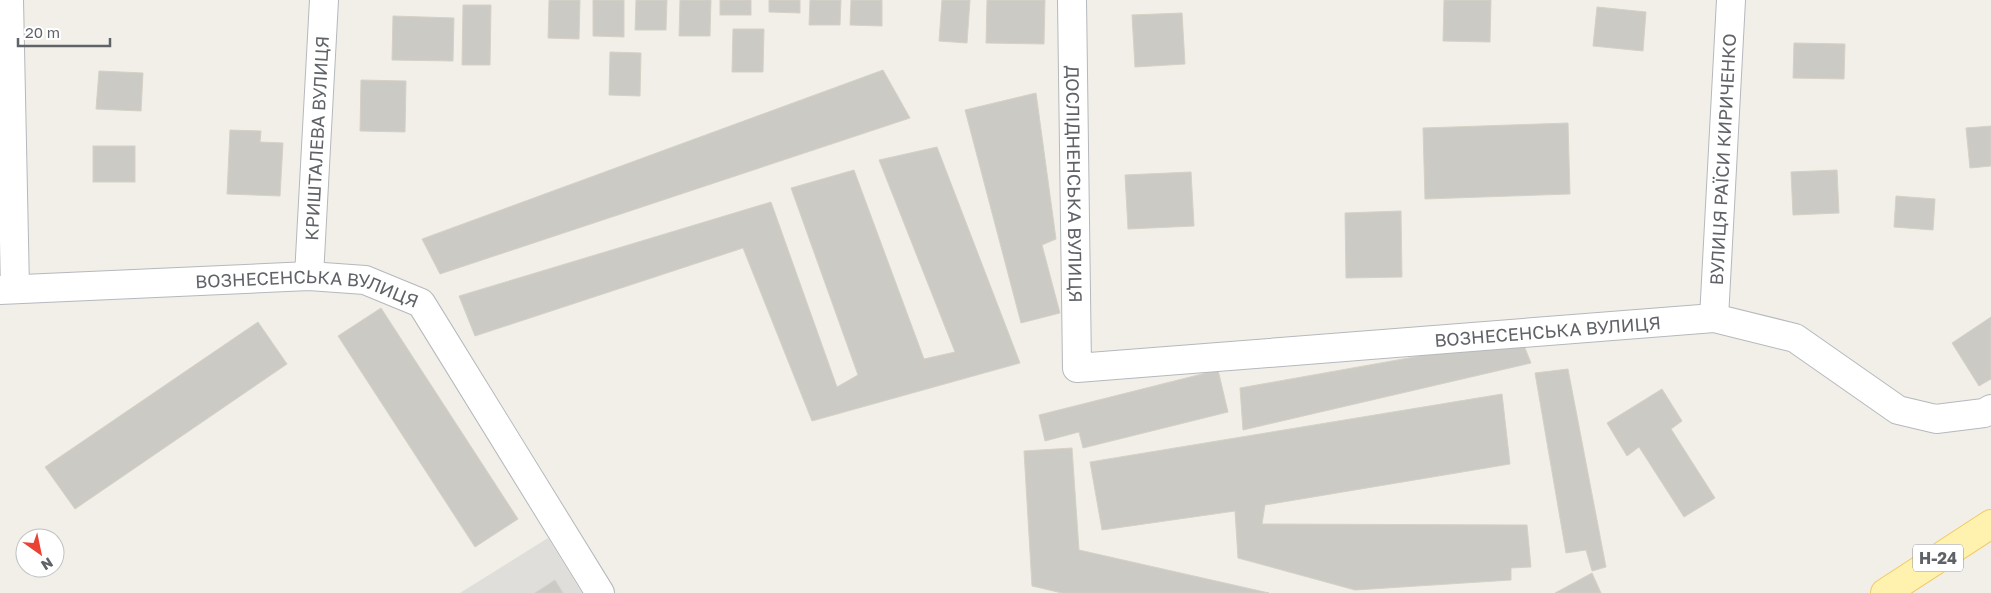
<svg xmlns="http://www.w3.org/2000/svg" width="1991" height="593" font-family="'Golos Text',sans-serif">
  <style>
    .industrial { fill: #e0deda }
    .building { fill: #cccac5; stroke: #d6d1c6 }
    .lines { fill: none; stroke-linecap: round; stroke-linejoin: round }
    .minor-casing { stroke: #b5b8bc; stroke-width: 30 }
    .primary-casing { stroke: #f2c960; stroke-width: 30 }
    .minor { stroke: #fff; stroke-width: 28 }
    .primary { stroke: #fff2af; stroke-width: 28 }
    .labels { text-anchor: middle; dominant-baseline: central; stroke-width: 5; stroke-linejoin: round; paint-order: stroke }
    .shield { fill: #fff; stroke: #8f9295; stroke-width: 1 }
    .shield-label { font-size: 16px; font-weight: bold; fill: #5f6368 }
    .street-label { font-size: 18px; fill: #5f6368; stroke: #fff }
  </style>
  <rect width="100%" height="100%" fill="#f1efe8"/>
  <path class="industrial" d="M548 538 582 593H460Z"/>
  <g class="building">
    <path d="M549 0H580L579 39 548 38Z"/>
    <path d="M593 0H624V37L593 36Z"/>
    <path d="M636 0H667L666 30H635Z"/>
    <path d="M680 0H711L710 36H679Z"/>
    <rect x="720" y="0" width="31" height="15"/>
    <path d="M769 0H800V13L769 12Z"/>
    <path d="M810 0H841L840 25H809Z"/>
    <path d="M851 0H882V26L850 25Z"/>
    <path d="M942 0H970L967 43 939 41Z"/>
    <path d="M987 0H1045L1044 44 986 43Z"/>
    <path d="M1444 0H1491L1490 42 1443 41Z"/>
    <path d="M463 5H491L490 65H462Z"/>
    <path d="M1597 7 1646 12 1643 51 1593 46Z"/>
    <path d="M1182 13 1185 64 1135 67 1132 15Z"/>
    <path d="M393 16 454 18 453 61 392 60Z"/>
    <path d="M733 29H764L763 72H732Z"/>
    <path d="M1794 43 1845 44 1844 79 1793 78Z"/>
    <path d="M610 52 641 53 640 96 609 95Z"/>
    <path d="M883 70 910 118 440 274 422 239Z"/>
    <path d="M99 71 143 73 141 111 96 109Z"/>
    <path d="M361 80 406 81 405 132 360 131Z"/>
    <path d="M1036 93 1056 239 1042 245 1060 313 1021 323 965 110Z"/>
    <path d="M1568 123 1570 194 1425 199 1423 128Z"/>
    <path d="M1991 126V166L1970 168 1966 128Z"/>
    <path d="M230 130 261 131 260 142 283 143 280 196 227 194Z"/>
    <rect x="93" y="146" width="42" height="36"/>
    <path d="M937 147 1020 363 812 421 743 248 475 336 459 296 771 202 837 387 858 375 791 188 854 170 924 359 955 352 879 160Z"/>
    <path d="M1837 170 1839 213 1793 215 1791 172Z"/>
    <path d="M1191 172 1194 226 1128 229 1125 175Z"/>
    <path d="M1896 196 1935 199 1933 230 1894 227Z"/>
    <path d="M1401 211 1402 277 1346 278 1345 213Z"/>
    <path d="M381 308 518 519 475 547 338 336Z"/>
    <path d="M1991 317V379L1979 386 1952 343Z"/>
    <path d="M258 322 287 364 75 509 45 467Z"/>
    <path d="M1521 338 1531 363 1243 430 1240 388Z"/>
    <path d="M1568 369 1606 567 1592 571 1586 550 1566 553 1535 373Z"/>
    <path d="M1218 370 1228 412 1083 448 1079 432 1045 441 1039 415Z"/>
    <path d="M1662 389 1682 421 1671 429 1715 498 1684 517 1639 447 1627 456 1607 423Z"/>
    <path d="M1502 394 1510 464 1265 505 1262 524 1527 525 1531 567 1511 568V580L1355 590 1238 558 1235 511 1102 530 1090 462Z"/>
    <path d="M1072 448 1079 550 1269 593H1062L1032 586 1024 451Z"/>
    <path d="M1592 573 1601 593H1555Z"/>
    <path d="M555 580 563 593H535Z"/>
  </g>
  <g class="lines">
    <defs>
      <g id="minor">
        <path d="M9 0 15 289"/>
        <path id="s1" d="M1072 0 1077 368 1714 318 1795 338 1898 410 1936 419 1984 413 1991 409"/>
        <path id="s2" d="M309 276 324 0"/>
        <path id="s3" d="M0 290 309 276 365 280 421 303 600 593"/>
        <path id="s4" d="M1714 318 1731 0"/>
      </g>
      <path id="primary" d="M1885 593 1991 524"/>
    </defs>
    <use href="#minor" class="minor-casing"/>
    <use href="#primary" class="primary-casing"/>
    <use href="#minor" class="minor"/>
    <use href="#primary" class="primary"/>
  </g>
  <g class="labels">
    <rect class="shield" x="1913" y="544.5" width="50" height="27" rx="4"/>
    <g class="shield-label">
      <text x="1938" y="558">Н-24</text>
    </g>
    <g class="street-label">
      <text stroke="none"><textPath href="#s2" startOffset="138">КРИШТАЛЕВА ВУЛИЦЯ</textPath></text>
      <text stroke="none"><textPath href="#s4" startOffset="159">ВУЛИЦЯ РАЇСИ КИРИЧЕНКО</textPath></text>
      <text stroke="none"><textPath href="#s1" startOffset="184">ДОСЛІДНЕНСЬКА ВУЛИЦЯ</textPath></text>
      <text stroke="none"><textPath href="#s3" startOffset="309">ВОЗНЕСЕНСЬКА ВУЛИЦЯ</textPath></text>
      <text stroke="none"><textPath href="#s1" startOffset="840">ВОЗНЕСЕНСЬКА ВУЛИЦЯ</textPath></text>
    </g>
  </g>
  <g transform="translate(40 553) rotate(147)"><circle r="24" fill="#ffffff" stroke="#bfc1c3"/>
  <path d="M0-4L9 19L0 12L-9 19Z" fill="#ea4335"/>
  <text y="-8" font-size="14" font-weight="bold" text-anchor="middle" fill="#5f6368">N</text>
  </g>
  <path d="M18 38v8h92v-8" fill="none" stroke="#5f6368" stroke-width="2.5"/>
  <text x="25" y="38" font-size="15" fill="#5f6368" stroke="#ffffff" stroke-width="4" paint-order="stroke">20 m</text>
</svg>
